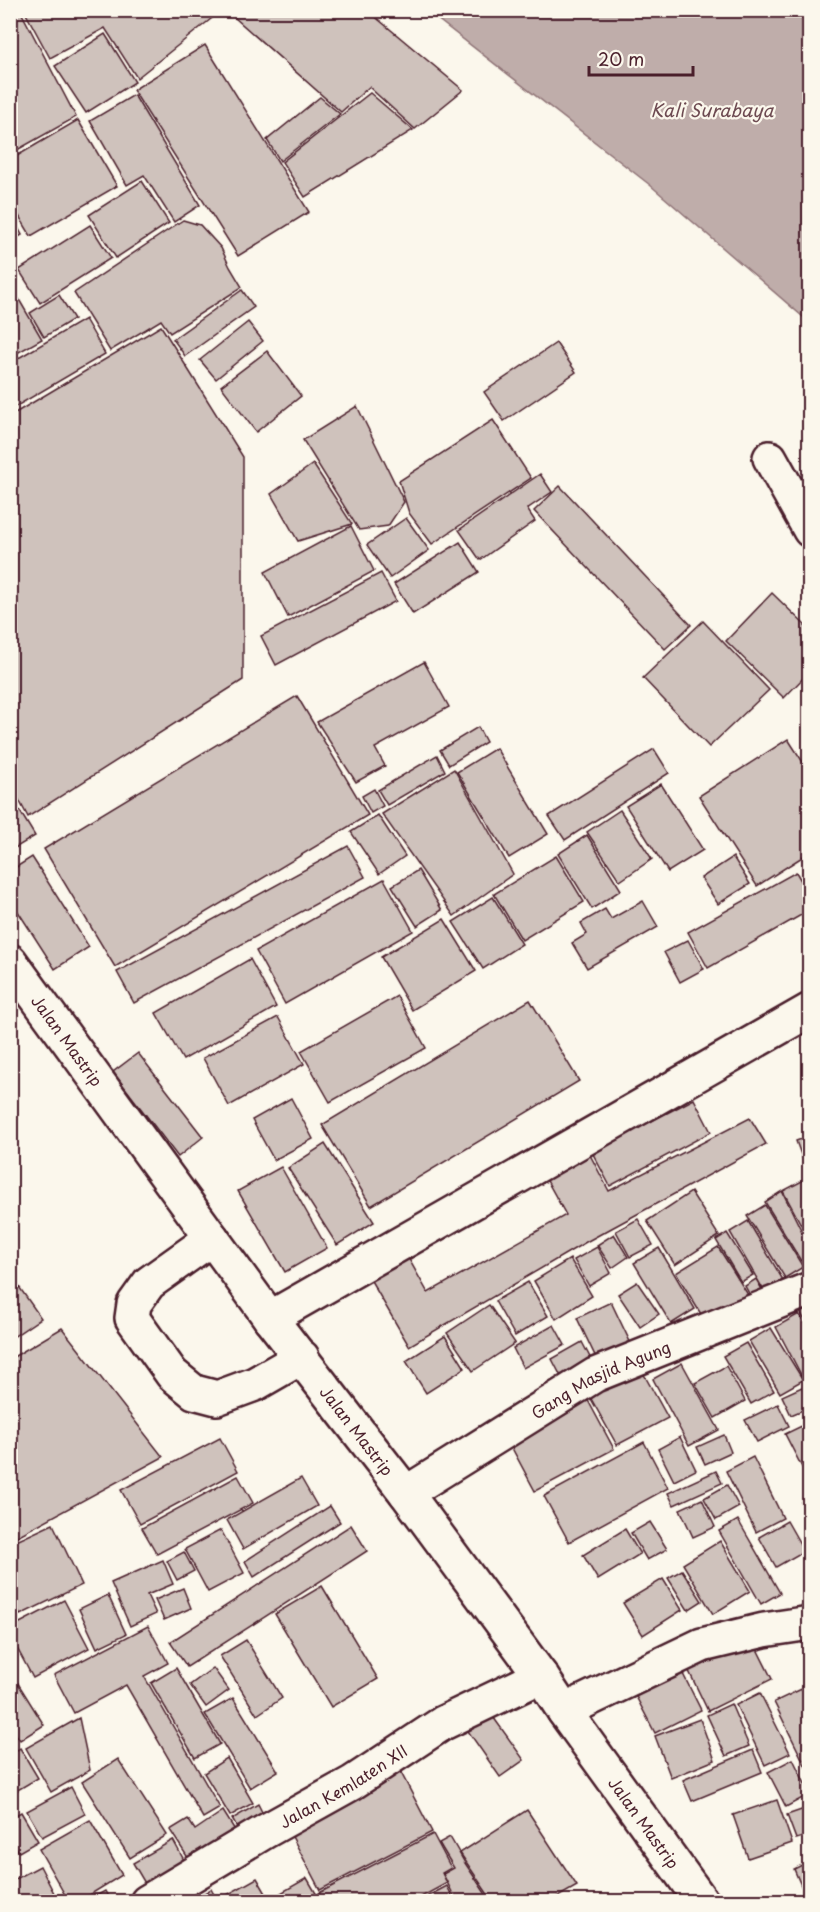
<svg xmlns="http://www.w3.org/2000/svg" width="820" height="1912" font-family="'Playpen Sans',sans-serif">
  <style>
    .water { fill: #bfadaa; stroke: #907477; stroke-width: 1.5 }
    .building { fill: #cfc2bc; stroke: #4a1f2b; stroke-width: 1.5 }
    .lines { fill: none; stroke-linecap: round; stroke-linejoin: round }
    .minor-casing { stroke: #4a1f2b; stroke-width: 38 }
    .major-casing { stroke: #4a1f2b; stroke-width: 38 }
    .minor { stroke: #fbf7ec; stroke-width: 33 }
    .major { stroke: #fbf7ec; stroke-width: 33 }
    .labels { text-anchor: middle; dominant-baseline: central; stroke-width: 4.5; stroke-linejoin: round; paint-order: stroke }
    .street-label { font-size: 16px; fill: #4a1f2b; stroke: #fbf7ec }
    .water-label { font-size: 18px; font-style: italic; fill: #6d4a51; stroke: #fbf7ec }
  </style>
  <rect width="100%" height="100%" fill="#fbf7ec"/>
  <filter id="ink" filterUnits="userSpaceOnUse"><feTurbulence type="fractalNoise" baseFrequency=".0167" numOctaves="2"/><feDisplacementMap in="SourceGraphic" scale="12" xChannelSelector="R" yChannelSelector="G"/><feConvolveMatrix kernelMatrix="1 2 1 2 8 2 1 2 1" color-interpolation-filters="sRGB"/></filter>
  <g filter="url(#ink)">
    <path class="water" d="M427 11H809V322L650 185Z"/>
    <g class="building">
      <path d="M10 10H20L76 117 10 154Z"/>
      <path d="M24 10H220L221 11 137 78 105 28 50 58Z"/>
      <path d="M226 10H367L463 90 415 129 369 87 341 112Z"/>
      <path d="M105 34 135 82 86 113 55 66Z"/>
      <path d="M205 45 309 212 238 256 133 90Z"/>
      <path d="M370 93 413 130 305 197 282 162Z"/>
      <path d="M134 95 200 205 174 222 144 175 127 185 90 121Z"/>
      <path d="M320 97 340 114 280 161 267 140Z"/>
      <path d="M78 120 117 186 31 236 10 201V160Z"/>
      <path d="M142 181 169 223 116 258 89 215Z"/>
      <path d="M10 213 22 235 10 242Z"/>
      <path d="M183 220 200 225 221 248 230 267 242 287 170 333 161 320 110 351 74 293Z"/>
      <path d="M90 225 111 258 40 303 19 270Z"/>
      <path d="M10 284 42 339 10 357Z"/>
      <path d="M242 290 254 307 185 356 173 339Z"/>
      <path d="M59 295 74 319 44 337 30 313Z"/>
      <path d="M85 319 105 354 10 410V363Z"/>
      <path d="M248 322 263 341 216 379 200 360Z"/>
      <path d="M161 326 243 457V680L28 817 10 783V416Z"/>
      <path d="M556 343 576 372 504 421 484 392Z"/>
      <path d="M267 351 301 396 256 432 221 386Z"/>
      <path d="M357 406 404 502 388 526 359 530 303 440Z"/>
      <path d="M493 420 531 478 432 544 409 513 399 481Z"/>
      <path d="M313 464 352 524 298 541 271 494Z"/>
      <path d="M540 474 552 492 527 509 535 521 480 560 459 530Z"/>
      <path d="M560 486 691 625 665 649 534 511Z"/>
      <path d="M406 518 429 550 390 578 367 545Z"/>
      <path d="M351 526 374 571 288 617 265 572Z"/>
      <path d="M460 542 479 572 413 614 394 584Z"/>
      <path d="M381 573 396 601 276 665 261 636Z"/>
      <path d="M772 593 810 630V671L784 698 726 641Z"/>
      <path d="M703 621 769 690 709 747 643 678Z"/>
      <path d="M424 662 449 707 375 748 385 766 356 782 317 722Z"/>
      <path d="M297 696 368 815 115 967 44 849Z"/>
      <path d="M478 727 486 742 449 765 440 750Z"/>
      <path d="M788 739 810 773V852L757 886 699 796Z"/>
      <path d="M496 748 548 834 509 858 457 772Z"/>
      <path d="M654 749 669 773 565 840 549 816Z"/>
      <path d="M437 755 445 771 387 805 378 790Z"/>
      <path d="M454 769 513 874 454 916 382 814Z"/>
      <path d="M661 784 703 850 668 872 626 806Z"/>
      <path d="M374 789 383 806 371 813 362 796Z"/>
      <path d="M10 795 35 836 10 851Z"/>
      <path d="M620 810 652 859 620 881 587 832Z"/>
      <path d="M378 815 405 856 379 874 351 832Z"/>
      <path d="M587 835 621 890 592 909 558 854Z"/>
      <path d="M348 846 365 877 134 1003 117 972Z"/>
      <path d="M556 856 584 902 522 940 494 894Z"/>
      <path d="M32 857 89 947 55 969 10 899V871Z"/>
      <path d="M733 857 750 884 718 904 701 878Z"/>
      <path d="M418 870 442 910 417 926 392 886Z"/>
      <path d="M796 872 810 896V910L708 968 688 932Z"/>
      <path d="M384 879 413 931 285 1004 256 951Z"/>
      <path d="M493 897 522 944 483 969 453 922Z"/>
      <path d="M643 901 658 927 587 968 572 943 587 934 581 923 605 909 611 919Z"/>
      <path d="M444 919 476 971 412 1010 381 957Z"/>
      <path d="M688 940 704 969 680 982 664 952Z"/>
      <path d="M250 959 276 1007 183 1060 156 1013Z"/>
      <path d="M397 996 426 1048 330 1102 301 1051Z"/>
      <path d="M530 1000 579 1081 371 1206 322 1125Z"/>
      <path d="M278 1017 304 1064 229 1106 203 1058Z"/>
      <path d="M138 1053 203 1137 178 1157 113 1072Z"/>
      <path d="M291 1098 313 1139 274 1160 252 1120Z"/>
      <path d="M694 1099 711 1132 610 1186 592 1152Z"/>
      <path d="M750 1118 766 1144 586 1242 409 1346 363 1267 401 1245 428 1293 566 1215 545 1177 589 1153 609 1191Z"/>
      <path d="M810 1136V1170L807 1171 796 1141Z"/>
      <path d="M325 1144 374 1222 337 1245 288 1168Z"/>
      <path d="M281 1167 327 1248 285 1272 238 1191Z"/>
      <path d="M804 1180 810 1191V1241L783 1191Z"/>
      <path d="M782 1191 810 1248V1256L801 1261 765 1202Z"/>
      <path d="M691 1192 719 1236 675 1265 647 1221Z"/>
      <path d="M765 1205 803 1267 785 1278 747 1216Z"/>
      <path d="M638 1219 653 1245 630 1257 616 1231Z"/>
      <path d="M748 1221 786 1285 767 1296 730 1232Z"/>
      <path d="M727 1233 753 1275 741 1282 716 1240Z"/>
      <path d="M614 1234 628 1257 612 1268 597 1245Z"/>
      <path d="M597 1247 611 1273 589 1286 574 1260Z"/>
      <path d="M718 1247 750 1298 707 1324 676 1273Z"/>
      <path d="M659 1248 695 1309 671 1324 634 1263Z"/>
      <path d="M570 1259 592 1296 556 1319 534 1281Z"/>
      <path d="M10 1274 41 1318 10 1339Z"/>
      <path d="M756 1279 763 1291 751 1297 745 1286Z"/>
      <path d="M528 1282 548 1316 515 1336 495 1301Z"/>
      <path d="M637 1282 659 1314 640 1327 618 1294Z"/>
      <path d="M810 1296V1329L795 1303Z"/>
      <path d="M611 1302 633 1348 599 1364 577 1318Z"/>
      <path d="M489 1305 515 1343 473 1371 447 1333Z"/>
      <path d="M799 1314 810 1333V1382L806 1384 776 1327Z"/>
      <path d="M554 1325 565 1345 523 1368 513 1348Z"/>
      <path d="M62 1328 163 1457 10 1540V1359Z"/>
      <path d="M771 1328 803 1380 780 1393 749 1341Z"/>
      <path d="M445 1336 465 1368 426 1393 406 1361Z"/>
      <path d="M582 1342 595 1367 565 1384 552 1359Z"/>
      <path d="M746 1343 774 1391 751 1404 723 1356Z"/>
      <path d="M636 1360 668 1418 617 1445 585 1388Z"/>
      <path d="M682 1363 719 1430 689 1446 653 1379Z"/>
      <path d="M726 1366 745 1401 715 1418 695 1383Z"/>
      <path d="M802 1387 810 1401V1407L791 1415 782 1396Z"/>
      <path d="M584 1393 614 1449 535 1491 505 1435Z"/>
      <path d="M778 1404 789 1426 757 1442 745 1420Z"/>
      <path d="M810 1422V1483L785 1434Z"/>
      <path d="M724 1435 731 1452 705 1464 697 1447Z"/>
      <path d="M680 1437 696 1470 674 1481 658 1449Z"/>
      <path d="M220 1438 238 1471 140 1524 121 1490Z"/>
      <path d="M644 1442 668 1488 569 1542 544 1496Z"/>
      <path d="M753 1457 783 1518 756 1532 726 1471Z"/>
      <path d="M716 1471 722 1483 674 1505 668 1493Z"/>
      <path d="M238 1476 253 1503 157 1554 142 1528Z"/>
      <path d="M301 1478 317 1506 243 1549 227 1520Z"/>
      <path d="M727 1485 739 1507 716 1520 704 1498Z"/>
      <path d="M810 1496V1517L801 1502Z"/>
      <path d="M702 1499 715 1527 693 1537 680 1509Z"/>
      <path d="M330 1506 340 1522 254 1577 245 1561Z"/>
      <path d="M738 1520 780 1593 761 1604 719 1531Z"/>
      <path d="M787 1521 804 1551 776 1567 759 1537Z"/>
      <path d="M650 1522 667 1549 647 1560 631 1533Z"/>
      <path d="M53 1524 82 1585 20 1615 10 1595V1544Z"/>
      <path d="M351 1525 367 1551 187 1667 170 1642Z"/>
      <path d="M625 1529 640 1554 598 1580 583 1555Z"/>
      <path d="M221 1530 244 1573 208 1592 185 1549Z"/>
      <path d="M720 1541 750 1591 713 1614 683 1564Z"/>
      <path d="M184 1552 194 1571 177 1580 167 1561Z"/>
      <path d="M163 1560 173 1584 147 1595 156 1614 130 1626 111 1583Z"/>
      <path d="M682 1570 702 1601 688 1610 668 1578Z"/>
      <path d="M663 1579 682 1610 643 1635 623 1603Z"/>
      <path d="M322 1586 378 1679 331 1707 275 1614Z"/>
      <path d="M183 1588 191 1608 164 1620 155 1600Z"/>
      <path d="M108 1595 126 1634 97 1648 79 1609Z"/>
      <path d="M64 1600 89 1648 33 1678 10 1635V1628Z"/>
      <path d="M148 1626 168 1663 144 1676 220 1808 203 1818 126 1685 74 1713 54 1675Z"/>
      <path d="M750 1635 772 1679 708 1711 687 1667Z"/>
      <path d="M246 1640 282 1698 257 1715 220 1656Z"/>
      <path d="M676 1660 701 1710 655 1733 629 1683Z"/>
      <path d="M176 1668 220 1744 195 1758 151 1683Z"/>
      <path d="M213 1668 229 1690 206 1707 190 1685Z"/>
      <path d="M14 1677 44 1725 20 1740 10 1726V1679Z"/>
      <path d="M810 1685V1775L774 1702Z"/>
      <path d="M760 1693 790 1753 765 1765 736 1705Z"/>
      <path d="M233 1698 278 1771 250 1788 205 1714Z"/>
      <path d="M731 1704 749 1746 726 1756 707 1715Z"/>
      <path d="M491 1714 524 1760 500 1777 468 1731Z"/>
      <path d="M79 1718 90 1770 51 1792 26 1748Z"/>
      <path d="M700 1719 715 1760 671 1778 655 1736Z"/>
      <path d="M20 1748 38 1778 16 1791 10 1783V1755Z"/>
      <path d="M753 1750 762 1772 692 1801 683 1780Z"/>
      <path d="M227 1758 253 1803 230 1816 204 1773Z"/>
      <path d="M118 1759 167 1835 130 1858 82 1782Z"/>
      <path d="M793 1759 810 1794 786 1807 768 1772Z"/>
      <path d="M398 1767 432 1832 320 1890 286 1825Z"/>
      <path d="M71 1787 85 1814 42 1837 27 1811Z"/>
      <path d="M777 1800 792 1843 748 1858 733 1815Z"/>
      <path d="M258 1804 264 1816 239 1831 232 1819Z"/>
      <path d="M810 1807V1835L796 1839 787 1815Z"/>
      <path d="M527 1810 577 1886 549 1902H493L460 1853Z"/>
      <path d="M223 1811 238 1835 192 1864 170 1830 188 1819 195 1830Z"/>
      <path d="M21 1812 38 1841 19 1852 10 1838V1818Z"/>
      <path d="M90 1820 122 1875 78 1902H69L39 1849Z"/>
      <path d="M433 1834 451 1868 442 1873 447 1883 412 1902H324L319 1893Z"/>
      <path d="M450 1837 465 1863 491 1902H457L443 1874 454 1868 439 1843Z"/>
      <path d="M173 1840 185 1862 146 1885 133 1863Z"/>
      <path d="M810 1861V1902H808L794 1869Z"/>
      <path d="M40 1866 56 1897 47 1902H10V1882Z"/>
      <path d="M257 1878 271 1902H228L225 1896Z"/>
      <path d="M307 1878 321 1902H274L272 1898Z"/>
      <path d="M447 1886 455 1902H417Z"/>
      <path d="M211 1889 218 1902H189Z"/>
      <path d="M105 1891 111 1902H85Z"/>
    </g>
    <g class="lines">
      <defs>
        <g id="minor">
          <path d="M770 458 810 530"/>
          <path d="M212 1238 149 1283 134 1304 132 1318 172 1374 194 1392 217 1398 255 1384 302 1357"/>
          <path d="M270 1318 810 1010"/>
          <path id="s1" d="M406 1493 595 1375 810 1289"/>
          <path d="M564 1711 702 1645 764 1630 810 1623"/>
          <path id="s2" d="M147 1902 264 1832 352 1783 443 1723 541 1676"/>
        </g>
        <g id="major">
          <path id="s3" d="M10 961 270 1318 406 1493 541 1676 564 1711 702 1902"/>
        </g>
      </defs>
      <use href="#minor" class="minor-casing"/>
      <use href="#major" class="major-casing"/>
      <use href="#minor" class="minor"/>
      <use href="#major" class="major"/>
    </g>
  </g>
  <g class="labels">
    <g class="street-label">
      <text stroke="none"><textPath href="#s3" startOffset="98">Jalan Mastrip</textPath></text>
      <text stroke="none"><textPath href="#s1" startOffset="226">Gang Masjid Agung</textPath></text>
      <text stroke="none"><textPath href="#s3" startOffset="584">Jalan Mastrip</textPath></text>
      <text stroke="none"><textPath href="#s2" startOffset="228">Jalan Kemlaten XII</textPath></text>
      <text stroke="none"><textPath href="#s3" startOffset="1070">Jalan Mastrip</textPath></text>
    </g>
    <g class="water-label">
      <text x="712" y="109">Kali Surabaya</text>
    </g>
  </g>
  <rect width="820" height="1912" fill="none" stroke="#fbf7ec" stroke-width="36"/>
  <rect x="18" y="18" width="784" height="1876" fill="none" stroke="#4a1f2b" stroke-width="2" filter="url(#ink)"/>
  <path d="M589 66v9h104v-9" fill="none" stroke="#4a1f2b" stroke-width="3"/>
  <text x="598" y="66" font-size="18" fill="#4a1f2b" stroke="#fbf7ec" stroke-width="4.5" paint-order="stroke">20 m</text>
</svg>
